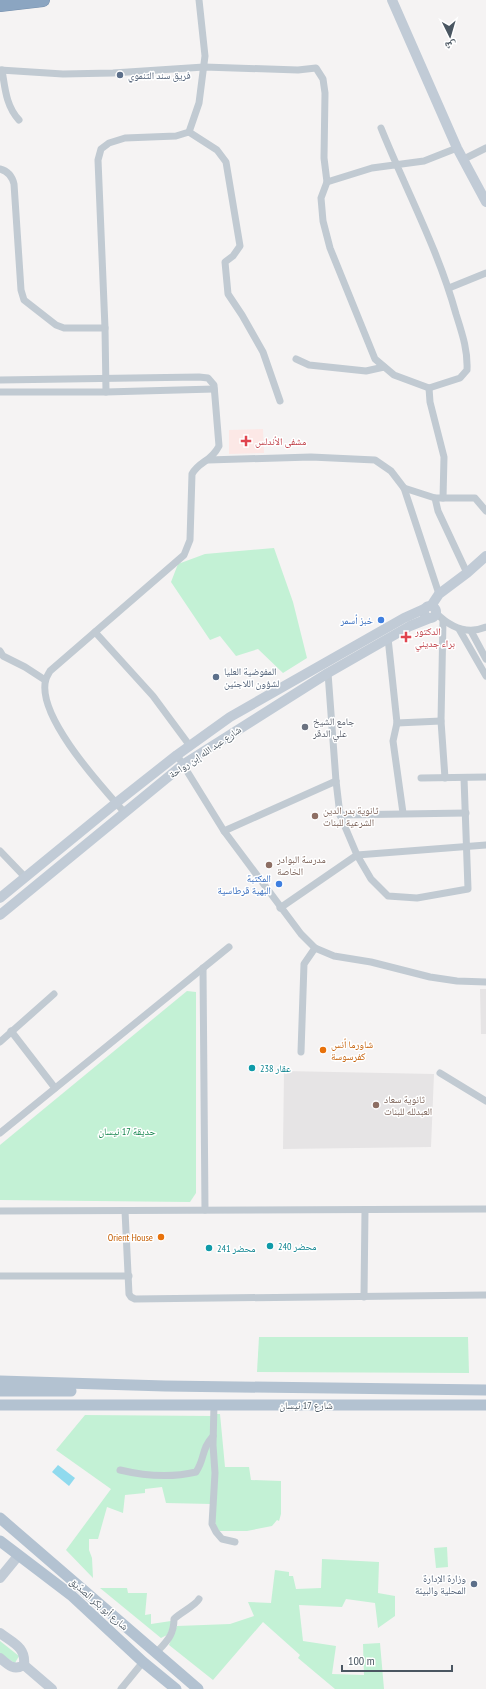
<svg xmlns="http://www.w3.org/2000/svg" width="486" height="1689" font-family="'PT Sans Narrow','Noto Naskh Arabic',sans-serif">
  <style>
    .education { fill: #e6e4e5 }
    .medical { fill: #fce8e6 }
    .green { fill: #c3f1d5 }
    .water { fill: #90daee }
    .lines { fill: none; stroke-linecap: round; stroke-linejoin: round }
    .highway-casing { stroke: #7690ad; stroke-width: 14 }
    .street { stroke: #c1cad2; stroke-width: 7 }
    .secondary { stroke: #c1cbd6; stroke-width: 10 }
    .primary { stroke: #b3c2d1; stroke-width: 11 }
    .highway { stroke: #8ba5c1; stroke-width: 13 }
    .service-dot { fill: #5c6f8a; stroke: #fff; stroke-width: 1.5 }
    .health-dot { fill: #e0444e; stroke: #fff; stroke-width: 1.5 }
    .shop-dot { fill: #3f7fe0; stroke: #fff; stroke-width: 1.5 }
    .worship-dot { fill: #6b7280; stroke: #fff; stroke-width: 1.5 }
    .education-dot { fill: #8d6e63; stroke: #fff; stroke-width: 1.5 }
    .food-dot { fill: #e8710a; stroke: #fff; stroke-width: 1.5 }
    .culture-dot { fill: #0f9aa8; stroke: #fff; stroke-width: 1.5 }
    .labels { text-anchor: middle; dominant-baseline: central; stroke-width: 3; stroke-linejoin: round; paint-order: stroke }
    .service-label { font-size: 10px; fill: #4e5e75; stroke: #fff; text-anchor: start }
    .health-label { font-size: 10px; fill: #be3a42; stroke: #fff; text-anchor: start }
    .shop-label { font-size: 10px; fill: #366cbe; stroke: #fff; text-anchor: end }
    .worship-label { font-size: 10px; fill: #5b616d; stroke: #fff; text-anchor: start }
    .street-label { font-size: 10px; fill: #4a5661; stroke: #fff }
    .education-label { font-size: 10px; fill: #785e54; stroke: #fff; text-anchor: start }
    .food-label { font-size: 10px; fill: #c56008; stroke: #fff; text-anchor: start }
    .culture-label { font-size: 10px; fill: #0d838f; stroke: #fff; text-anchor: start }
    .park-label { font-size: 10px; fill: #17864f; stroke: #fff }
  </style>
  <rect width="100%" height="100%" fill="#f5f3f3"/>
  <g class="education">
    <path d="M480 989H486V1034H481Z"/>
    <path d="M284 1071 434 1074 431 1147 283 1149Z"/>
  </g>
  <path class="medical" d="M263 429 264 453 229 454V430Z"/>
  <g class="green">
    <path d="M274 548 293 602 307 658 283 673 258 649 236 656 220 636 210 640 171 582 178 564 205 554Z"/>
    <path d="M187 991 196 992V1193L190 1202 0 1200V1145Z"/>
    <path d="M259 1337H468L469 1373 257 1372Z"/>
    <path d="M216 1414H220L225 1467H249L251 1480 281 1481V1514L279 1521 277 1520 272 1526 247 1531H218L215 1522Z"/>
    <path d="M85 1415 212 1416 213 1473 211 1504 166 1503 162 1487 145 1489V1493L125 1495 123 1513 107 1507 98 1539H89V1550L92 1558 93 1578 66 1550 111 1489 56 1450Z"/>
    <path d="M447 1547 448 1567 436 1568 434 1548Z"/>
    <path d="M322 1559 379 1562 378 1593 395 1596V1616L378 1628 375 1603 346 1599 342 1607 299 1605 303 1641 336 1646 332 1674 364 1675 363 1644 380 1643 384 1689H335L298 1658 300 1655 263 1622 213 1680 169 1645 177 1626 230 1624 254 1616 248 1602 271 1603 275 1570 289 1572V1576H293L296 1589 321 1588Z"/>
    <path d="M100 1588H127L128 1593H147L145 1615 151 1614V1624L171 1621V1626L167 1635 161 1638Z"/>
    <path d="M0 1641 19 1656 15 1663 0 1654Z"/>
  </g>
  <path class="water" d="M58 1465 75 1478 69 1486 52 1472Z"/>
  <g class="lines">
    <defs>
      <path id="highway" d="M0 5 43 0"/>
    </defs>
    <use href="#highway" class="highway-casing"/>
    <g class="street">
      <path d="M0 70 63 74 113 73 204 67 298 70 316 68 323 79 325 93 324 158 327 182"/>
      <path d="M2 70C5 88 6 106 19 120"/>
      <path d="M381 128C406 190 438 249 456 314 462 333 468 350 467 370L460 378 429 388 394 375 375 359 330 248 323 221 321 198 327 182 372 168 424 161 457 148"/>
      <path d="M189 132 217 150 226 162 240 246 233 256 225 262 228 294 242 315 263 352 280 401"/>
      <path d="M464 159 486 148"/>
      <path d="M0 169C8 171 12 176 14 184L21 290 24 300 56 325 64 328H105"/>
      <path d="M449 288 486 273"/>
      <path d="M296 359 309 365 366 371 384 367"/>
      <path d="M0 380 199 377 208 378 214 385 219 446C211 462 199 461 192 474L190 540 184 555 50 671C49 673 47 676 46 679 35 715 102 787 125 813"/>
      <path d="M429 388 430 402 444 457 443 498"/>
      <path d="M0 392H106L214 389"/>
      <path d="M106 392 105 328 98 160 101 149 109 143 125 138 176 136 189 132 199 103 205 56 199 0"/>
      <path d="M208 460 311 457 375 460 391 471 404 488 439 594"/>
      <path d="M404 488 435 498H475L486 511"/>
      <path d="M435 498 438 511 467 573"/>
      <path d="M436 613C450 627 467 635 486 627"/>
      <path d="M443 620 441 721 445 778"/>
      <path d="M459 629 486 676"/>
      <path d="M471 631 486 659"/>
      <path d="M95 632 153 696 190 746"/>
      <path d="M388 638 397 723 393 741 403 813"/>
      <path d="M0 651 3 656 25 667 45 680"/>
      <path d="M328 673 336 781 340 815 357 855 371 879 388 896 417 898 468 889 464 778"/>
      <path d="M397 723 441 721"/>
      <path d="M177 755 224 831 301 934 315 948 334 956 371 962 430 977 457 981 486 982"/>
      <path d="M421 778 486 777"/>
      <path d="M340 815 466 813"/>
      <path d="M224 831 336 781"/>
      <path d="M0 851 25 877"/>
      <path d="M280 908 357 855 486 845"/>
      <path d="M203 968 205 1210"/>
      <path d="M11 1031 55 1088"/>
      <path d="M0 1042 54 994"/>
      <path d="M301 1052 304 964 315 948"/>
      <path d="M440 1073 486 1101"/>
      <path d="M0 1133 229 947"/>
      <path d="M0 1211 486 1209"/>
      <path d="M125 1211 129 1294 131 1297 135 1299 486 1295"/>
      <path d="M0 1276H129"/>
      <path d="M364 1297 365 1210"/>
      <path d="M214 1405 213 1445 215 1473 212 1524 216 1532 222 1539 235 1542"/>
      <path d="M120 1470C145 1476 171 1478 196 1472 205 1459 201 1449 213 1436"/>
      <path d="M156 1653C167 1641 174 1635 174 1619 181 1612 195 1606 199 1599"/>
      <path d="M121 1689 143 1662"/>
    </g>
    <g class="secondary">
      <path d="M392 0 457 148 486 202"/>
      <circle cx="430" cy="612" r="6"/>
      <path d="M431 606 439 594 467 573 486 556"/>
      <path d="M0 898 116 803 177 755 230 717 404 618 424 609"/>
      <path d="M0 915 184 764 328 673 410 626 430 618"/>
      <path d="M0 1578 18 1556"/>
      <path d="M0 1633C13 1643 26 1647 24 1665"/>
      <path d="M0 1658C8 1665 14 1671 24 1665"/>
      <path d="M24 1665 52 1689"/>
    </g>
    <g class="primary">
      <path d="M0 1381 165 1386 486 1390"/>
      <path d="M0 1391H71"/>
      <path d="M0 1405H486"/>
      <path d="M0 1518 198 1689"/>
      <path d="M0 1541 71 1595 143 1662 176 1689"/>
    </g>
    <use href="#highway" class="highway"/>
  </g>
  <g class="service-dot">
    <circle cx="120" cy="75" r="4"/>
    <circle cx="216" cy="677" r="4"/>
    <circle cx="474" cy="1584" r="4"/>
  </g>
  <g class="health-dot">
    <path d="M244 435h4v4h4v4h-4v4h-4v-4h-4v-4h4z"/>
    <path d="M404 631h4v4h4v4h-4v4h-4v-4h-4v-4h4z"/>
  </g>
  <g class="shop-dot">
    <circle cx="381" cy="620" r="4"/>
    <circle cx="279" cy="884" r="4"/>
  </g>
  <circle class="worship-dot" cx="305" cy="727" r="4"/>
  <g class="education-dot">
    <circle cx="315" cy="816" r="4"/>
    <circle cx="269" cy="865" r="4"/>
    <circle cx="376" cy="1105" r="4"/>
  </g>
  <g class="food-dot">
    <circle cx="323" cy="1050" r="4"/>
    <circle cx="161" cy="1237" r="4"/>
  </g>
  <g class="culture-dot">
    <circle cx="252" cy="1068" r="4"/>
    <circle cx="270" cy="1246" r="4"/>
    <circle cx="209" cy="1248" r="4"/>
  </g>
  <g class="labels">
    <g class="service-label">
      <text x="128" y="75">فريق سند التنموي</text>
      <text x="224" y="671">المفوضية العليا<tspan x="224" dy="12">لشؤون اللاجئين</tspan></text>
      <text x="466" y="1578" text-anchor="end">وزارة الإدارة<tspan x="466" dy="12">المحلية والبيئة</tspan></text>
    </g>
    <g class="health-label">
      <text x="255" y="441">مشفى الأندلس</text>
      <text x="415" y="631">الدكتور<tspan x="415" dy="12">براء جديني</tspan></text>
    </g>
    <g class="shop-label">
      <text x="373" y="620">خبز أسمر</text>
      <text x="271" y="878">المكتبة<tspan x="271" dy="12">البهية قرطاسية</tspan></text>
    </g>
    <g class="worship-label">
      <text x="313" y="721">جامع الشيخ<tspan x="313" dy="12">علي الدقر</tspan></text>
    </g>
    <g class="street-label">
      <text transform="translate(205 752) rotate(-34)">شارع عبد الله إبن رواحة</text>
      <text x="306" y="1405">شارع 17 نيسان</text>
      <text transform="translate(99 1604) rotate(41)">شارع أبو بكر الصدّيق</text>
    </g>
    <g class="education-label">
      <text x="323" y="810">ثانوية بدر الدين<tspan x="323" dy="12">الشرعية للبنات</tspan></text>
      <text x="277" y="859">مدرسة البوادر<tspan x="277" dy="12">الخاصة</tspan></text>
      <text x="384" y="1099">ثانوية سعاد<tspan x="384" dy="12">العبدلله للبنات</tspan></text>
    </g>
    <g class="food-label">
      <text x="331" y="1044">شاورما أنس<tspan x="331" dy="12">كفرسوسة</tspan></text>
      <text x="153" y="1237" text-anchor="end">Orient House</text>
    </g>
    <g class="culture-label">
      <text x="260" y="1068">عقار 238</text>
      <text x="278" y="1246">محضر 240</text>
      <text x="217" y="1248">محضر 241</text>
    </g>
    <g class="park-label">
      <text x="127" y="1131">حديقة 17 نيسان</text>
    </g>
  </g>
  <g transform="translate(450 36) rotate(175)" stroke="#ffffff" stroke-width="3" paint-order="stroke">
  <path d="M0-3L7 15L0 10L-7 15Z" fill="#4a5661"/>
  <text y="-6" font-size="11" font-weight="bold" text-anchor="middle" fill="#4a5661">ش</text>
  </g>
  <path d="M342 1665v6h110v-6" fill="none" stroke="#4a5661" stroke-width="2"/>
  <text x="348" y="1665" font-size="12" fill="#4a5661" stroke="#ffffff" stroke-width="3" paint-order="stroke">100 m</text>
</svg>
